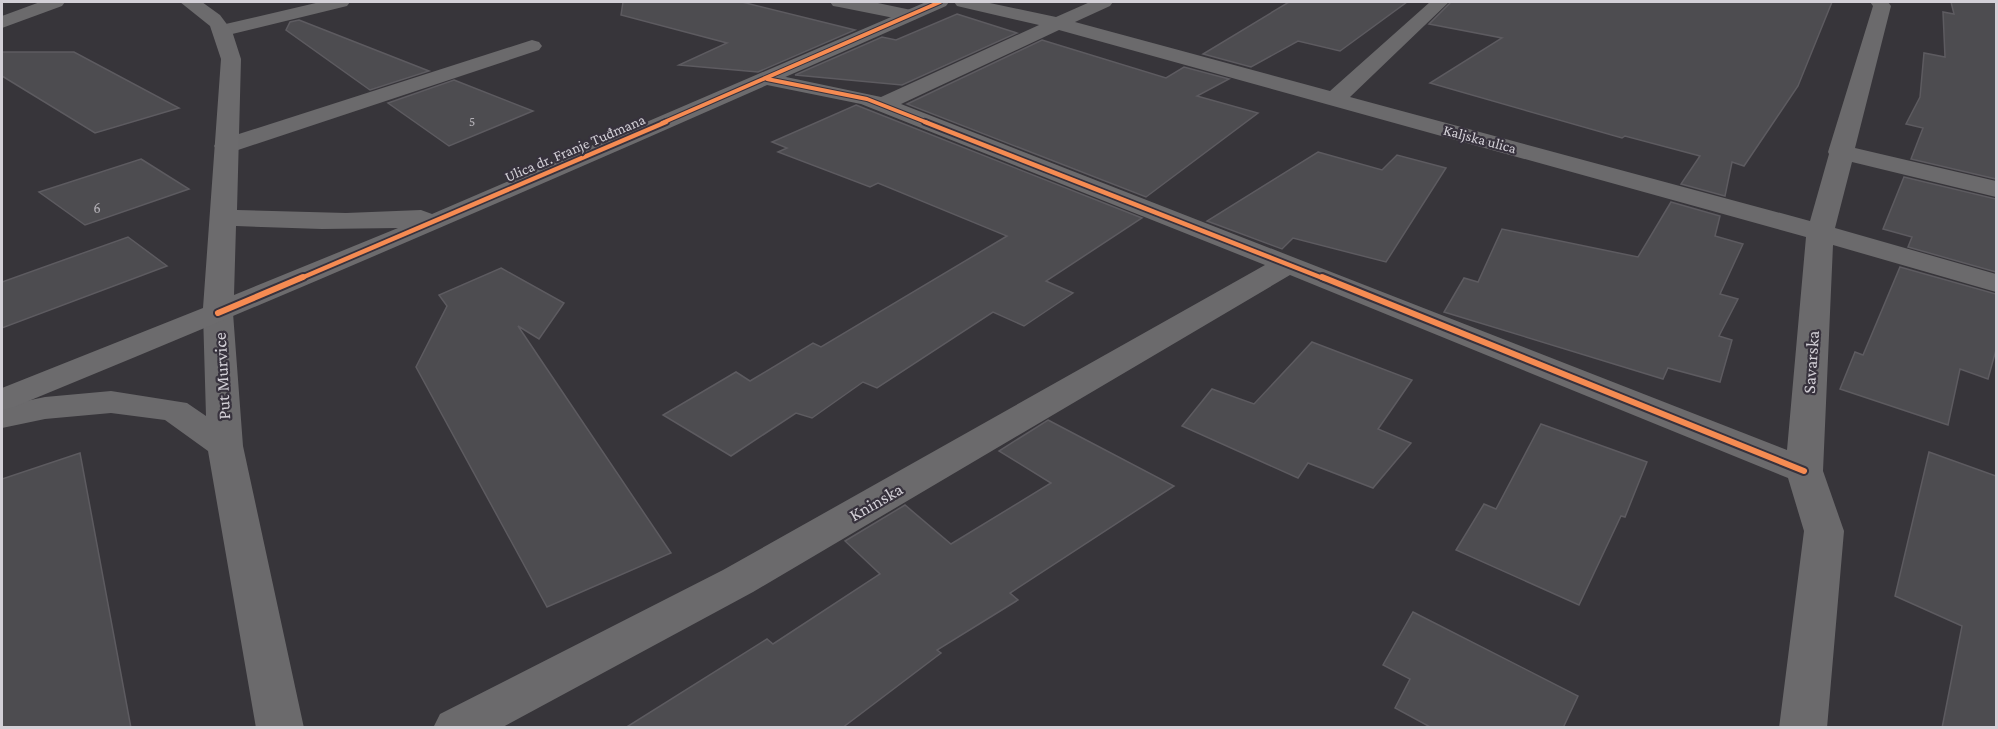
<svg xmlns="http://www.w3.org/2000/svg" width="1998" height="729" font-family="'Crimson Pro',serif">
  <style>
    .building { fill: #4d4c50; stroke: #5d5b60; stroke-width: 1.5 }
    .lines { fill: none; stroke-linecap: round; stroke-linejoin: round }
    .minor { fill: #6b6a6c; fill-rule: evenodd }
    .major { fill: #6c6b6d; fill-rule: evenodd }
    .cycleway-far2-casing { stroke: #37323d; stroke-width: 6 }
    .cycleway-far1-casing { stroke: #37323d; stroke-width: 8 }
    .cycleway-casing { stroke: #37323d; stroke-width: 10 }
    .cycleway-far2 { stroke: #f68b52; stroke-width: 4 }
    .cycleway-far1 { stroke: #f68b52; stroke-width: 4.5 }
    .cycleway { stroke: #f68b52; stroke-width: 6 }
    .labels { text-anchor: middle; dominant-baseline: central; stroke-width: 4.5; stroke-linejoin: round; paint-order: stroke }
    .far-number-label { font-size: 14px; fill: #b2afb5 }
    .far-street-label { font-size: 15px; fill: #d3d0d7; stroke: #37323d }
    .number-label { font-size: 15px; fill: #b2afb5 }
    .street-label { font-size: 18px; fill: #d3d0d7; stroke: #37323d }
  </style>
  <rect width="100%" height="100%" fill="#37353a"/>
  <g class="building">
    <path d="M623 2H742L855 30 758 72 679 65 727 43 621 15Z"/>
    <path d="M1289 2H1407L1340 51 1298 41 1251 67 1203 54Z"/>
    <path d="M1451 2H1832L1798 86 1744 166 1732 162 1725 196 1681 184 1700 156 1625 136 1622 138 1430 83 1502 38 1429 24Z"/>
    <path d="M1951 2H1996V179L1911 159 1923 128 1906 124 1920 97 1924 53 1945 57 1943 12 1954 14Z"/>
    <path d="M957 14 1017 33 902 85 795 75 882 37 896 40Z"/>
    <path d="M299 20 429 71 370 90 286 30 290 22Z"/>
    <path d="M1042 40 1166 78 1184 67 1229 79 1197 96 1258 113 1146 197 907 104Z"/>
    <path d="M2 52H74L179 108 95 133 2 76Z"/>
    <path d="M454 80 533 111 449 146 388 103Z"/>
    <path d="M856 105 1142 218 1046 281 1073 293 1024 326 993 312 877 388 863 382 812 418 796 413 731 456 663 415 736 372 750 381 813 343 821 347 1007 236 878 183 870 187 778 152 787 148 772 142Z"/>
    <path d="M1318 152 1382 170 1397 155 1446 168 1386 262 1293 238 1282 249 1207 221Z"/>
    <path d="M141 159 189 189 85 225 39 192Z"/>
    <path d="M1904 177 1996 199V272L1908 247 1912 237 1883 229Z"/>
    <path d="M1671 202 1720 216 1715 236 1743 244 1720 294 1738 299 1719 336 1732 340 1720 382 1668 368 1663 379 1444 312 1464 278 1478 282 1502 229 1638 257Z"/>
    <path d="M128 237 167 266 2 328V282Z"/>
    <path d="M1900 267 1996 294V350L1988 379 1960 369 1948 425 1840 389 1855 352 1863 355Z"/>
    <path d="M501 268 564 303 539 339 518 326 671 553 547 607 416 367 447 306 439 295Z"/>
    <path d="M1312 342 1412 380 1378 429 1411 443 1373 488 1308 463 1298 478 1182 426 1212 389 1254 404Z"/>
    <path d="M1048 420 1174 486 1010 593 1018 600 937 650 941 653 842 728H625L767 639 773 644 880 574 845 541 905 505 951 544 1051 483 999 451Z"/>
    <path d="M1541 424 1647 462 1625 517 1621 516 1579 605 1456 550 1484 504 1496 509Z"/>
    <path d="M1929 452 1996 476V728H1942L1962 626 1895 596Z"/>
    <path d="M80 453 131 728H2V479Z"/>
    <path d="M1413 612 1578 696 1563 728H1432L1395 708 1410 679 1383 665Z"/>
  </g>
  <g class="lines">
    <g class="minor">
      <path d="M40 2H65L62 6 2 28V16Z"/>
      <path d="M320 2H350L347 6 224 36 217 34 214 30 217 26Z"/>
      <path d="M830 2H873L916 11 918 15 916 19 909 21 839 7 833 6Z"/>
      <path d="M954 2H985L1056 17 1090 2H1113L1110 6 1075 22 1330 91 1430 2H1449L1350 97 1810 221 1829 154 1828 152 1873 6 1870 2H1888L1891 6 1855 148 1996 181V197L1852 162 1835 228 1996 274V292L1833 245 1823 471 1844 531 1827 728H1779L1804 531 1788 478 1290 275 753 592 501 728H433L440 714 723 570 1265 265 861 104 767 85 759 84 756 79 759 74 767 73 881 97 1039 25 957 6ZM1059 30 1806 237 1787 450 901 104Z"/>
      <path d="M532 40 539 42 542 46 539 50 235 151 226 153 217 151 214 146 217 141Z"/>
      <path d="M218 304 229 306 233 313 243 446 304 728H256L208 451 165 420 111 413 45 419 2 428V406L45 397 111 391 187 403 206 416 203 313 207 306Z"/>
    </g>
    <path class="major" d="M180 2H202L220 15 232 31 241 59 237 210 346 213 421 210 432 214 926 2H949L946 6C637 143 327 279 14 407L2 410V388L203 308 221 59 210 26ZM236 226 322 229 398 228 234 295Z"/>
    <defs>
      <g id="cycleway-far2">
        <path d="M767 79 867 99 928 123"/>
        <path d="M662 123 940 2"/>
      </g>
      <g id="cycleway-far1">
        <path d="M925 122 1325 279"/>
        <path d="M299 279 666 122"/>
      </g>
      <g id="cycleway">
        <path d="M1322 277 1804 471"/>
        <path d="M218 313 303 277"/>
      </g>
    </defs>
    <use href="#cycleway-far2" class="cycleway-far2-casing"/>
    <use href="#cycleway-far1" class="cycleway-far1-casing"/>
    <use href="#cycleway" class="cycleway-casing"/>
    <use href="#cycleway-far2" class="cycleway-far2"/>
    <use href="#cycleway-far1" class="cycleway-far1"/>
    <use href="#cycleway" class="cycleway"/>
  </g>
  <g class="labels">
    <g class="far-number-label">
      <text x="472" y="121">5</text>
    </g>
    <g class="far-street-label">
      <text transform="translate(1480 139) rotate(15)">Kaljska ulica</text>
      <text transform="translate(575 148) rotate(-23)">Ulica dr. Franje Tuđmana</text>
    </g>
    <g class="number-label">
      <text x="97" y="208">6</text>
    </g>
    <g class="street-label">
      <text transform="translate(1811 362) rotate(-86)">Savarska</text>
      <text transform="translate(222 376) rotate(-93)">Put Murvice</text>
      <text transform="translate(876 502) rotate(-30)">Kninska</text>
    </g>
  </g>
  <rect width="1998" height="729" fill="none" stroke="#d3d0d7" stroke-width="6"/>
</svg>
